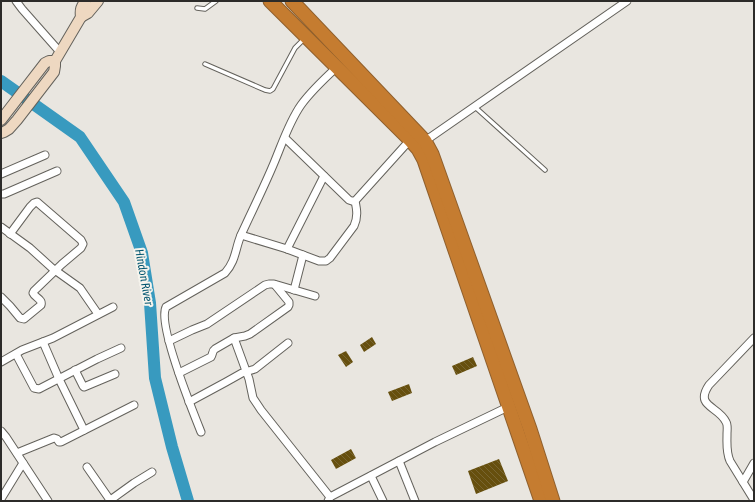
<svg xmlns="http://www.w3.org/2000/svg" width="755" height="502" font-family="'Asap Condensed',sans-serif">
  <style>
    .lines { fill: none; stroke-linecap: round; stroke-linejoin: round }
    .river { stroke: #389abf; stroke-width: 12 }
    .building { fill: url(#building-back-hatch) }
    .lane-casing { stroke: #64625c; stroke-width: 5.5 }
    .street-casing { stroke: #64625c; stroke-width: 9 }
    .secondary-casing { stroke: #64625c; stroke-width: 12 }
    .highway-casing { stroke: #8f602e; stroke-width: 15 }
    .lane { stroke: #fff; stroke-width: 3.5 }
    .street { stroke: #fff; stroke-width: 7 }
    .secondary { stroke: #eed8c1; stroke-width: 10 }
    .highway { stroke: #c57c30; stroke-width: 13 }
    .labels { text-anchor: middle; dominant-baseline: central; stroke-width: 4; stroke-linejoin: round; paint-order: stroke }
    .water-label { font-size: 12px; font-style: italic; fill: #035670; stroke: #f6f4ed }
  </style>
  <defs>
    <pattern id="building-back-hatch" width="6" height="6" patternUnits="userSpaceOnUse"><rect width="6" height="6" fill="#664f0e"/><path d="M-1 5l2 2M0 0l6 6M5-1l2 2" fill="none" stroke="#786531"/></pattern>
  </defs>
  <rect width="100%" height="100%" fill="#e9e6e0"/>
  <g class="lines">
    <path class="river" d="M1 81 80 137 124 202 142 253 150 303 155 378 172 447 188 501"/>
  </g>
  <g class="building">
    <path d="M372 337 376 344 364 352 360 345Z"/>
    <path d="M346 351 353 362 346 367 338 355Z"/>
    <path d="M473 357 477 366 456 375 452 366Z"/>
    <path d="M409 384 412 393 392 401 388 392Z"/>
    <path d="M351 449 356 458 336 469 331 460Z"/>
    <path d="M499 459 508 481 476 494 468 471Z"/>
  </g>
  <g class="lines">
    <defs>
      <g id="lane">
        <path d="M197 8 205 9 216 1"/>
        <path d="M205 64 265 90 270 91 273 89 295 48 304 39"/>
        <path d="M475 107 545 170"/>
      </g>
      <g id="street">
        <path d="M16 1 22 9 60 52"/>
        <path d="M285 138 349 200 352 201H355L410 140"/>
        <path d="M425 141 627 1"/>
        <path d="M1 174 45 155"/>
        <path d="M1 194H4L57 171"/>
        <path d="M1 227 30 248 52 268 80 288 98 314"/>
        <path d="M241 235 287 249 319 261H326L330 258 354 226C358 217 357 210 355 201"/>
        <path d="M287 249 324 176"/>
        <path d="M294 290 303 255"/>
        <path d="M1 297 10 306 20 318 24 319 41 305C43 299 35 298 33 293L34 291 62 264 81 248 83 244 81 240 37 202 34 203 30 207 10 234"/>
        <path d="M234 338 249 379 253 398 261 410 330 497"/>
        <path d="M754 338 709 385C694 407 719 406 726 422 728 425 727 430 727 434 727 444 726 452 730 461L754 500"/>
        <path d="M169 341 192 330 207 324 265 285 269 284H274L315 296"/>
        <path d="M43 342 59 379 84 430"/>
        <path d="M16 354 34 388 39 389 97 359 121 348"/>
        <path d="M1 362 22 350 53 338 113 307"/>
        <path d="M75 370 83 386 84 387 115 374"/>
        <path d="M179 373 211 357C213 354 212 351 215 349L234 338 245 336 250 334 288 307 289 305V302L275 285"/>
        <path d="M189 402 226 382 242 373 255 369 288 343"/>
        <path d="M1 431 6 437 48 501"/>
        <path d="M201 432C193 412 157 324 166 307L225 273C236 261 235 249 241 235 252 211 264 187 274 163 282 144 289 122 301 105 311 91 324 79 337 67"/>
        <path d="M17 453 54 438 57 439 59 442H61L134 405"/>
        <path d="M399 461 415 501"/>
        <path d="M87 467 110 500"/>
        <path d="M371 476 383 501"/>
        <path d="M743 482 754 463"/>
        <path d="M1 499 23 463"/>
        <path d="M109 501 134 483 152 472"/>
        <path d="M328 501 330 497 435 442 510 406"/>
      </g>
      <g id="secondary">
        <path d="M81 17 88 13 98 1"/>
        <path d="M1 120 45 63 49 61H55"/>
        <path d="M1 133 4 132 9 129 17 120 54 72 55 66V61L81 17C80 10 81 6 86 1"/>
      </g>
      <g id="highway">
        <path d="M270 1 410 140 418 149 424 160 541 501"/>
        <path d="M292 1 425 141 432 154 530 429 553 501"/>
      </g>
    </defs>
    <use href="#lane" class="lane-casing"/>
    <use href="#street" class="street-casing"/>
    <use href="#secondary" class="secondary-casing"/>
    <use href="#highway" class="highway-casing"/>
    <use href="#lane" class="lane"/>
    <use href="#street" class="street"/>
    <use href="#secondary" class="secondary"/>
    <use href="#highway" class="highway"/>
  </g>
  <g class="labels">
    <g class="water-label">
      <text transform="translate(144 277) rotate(80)">Hindon River</text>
    </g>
  </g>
  <rect width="755" height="502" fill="none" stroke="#2c2b29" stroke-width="4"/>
</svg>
